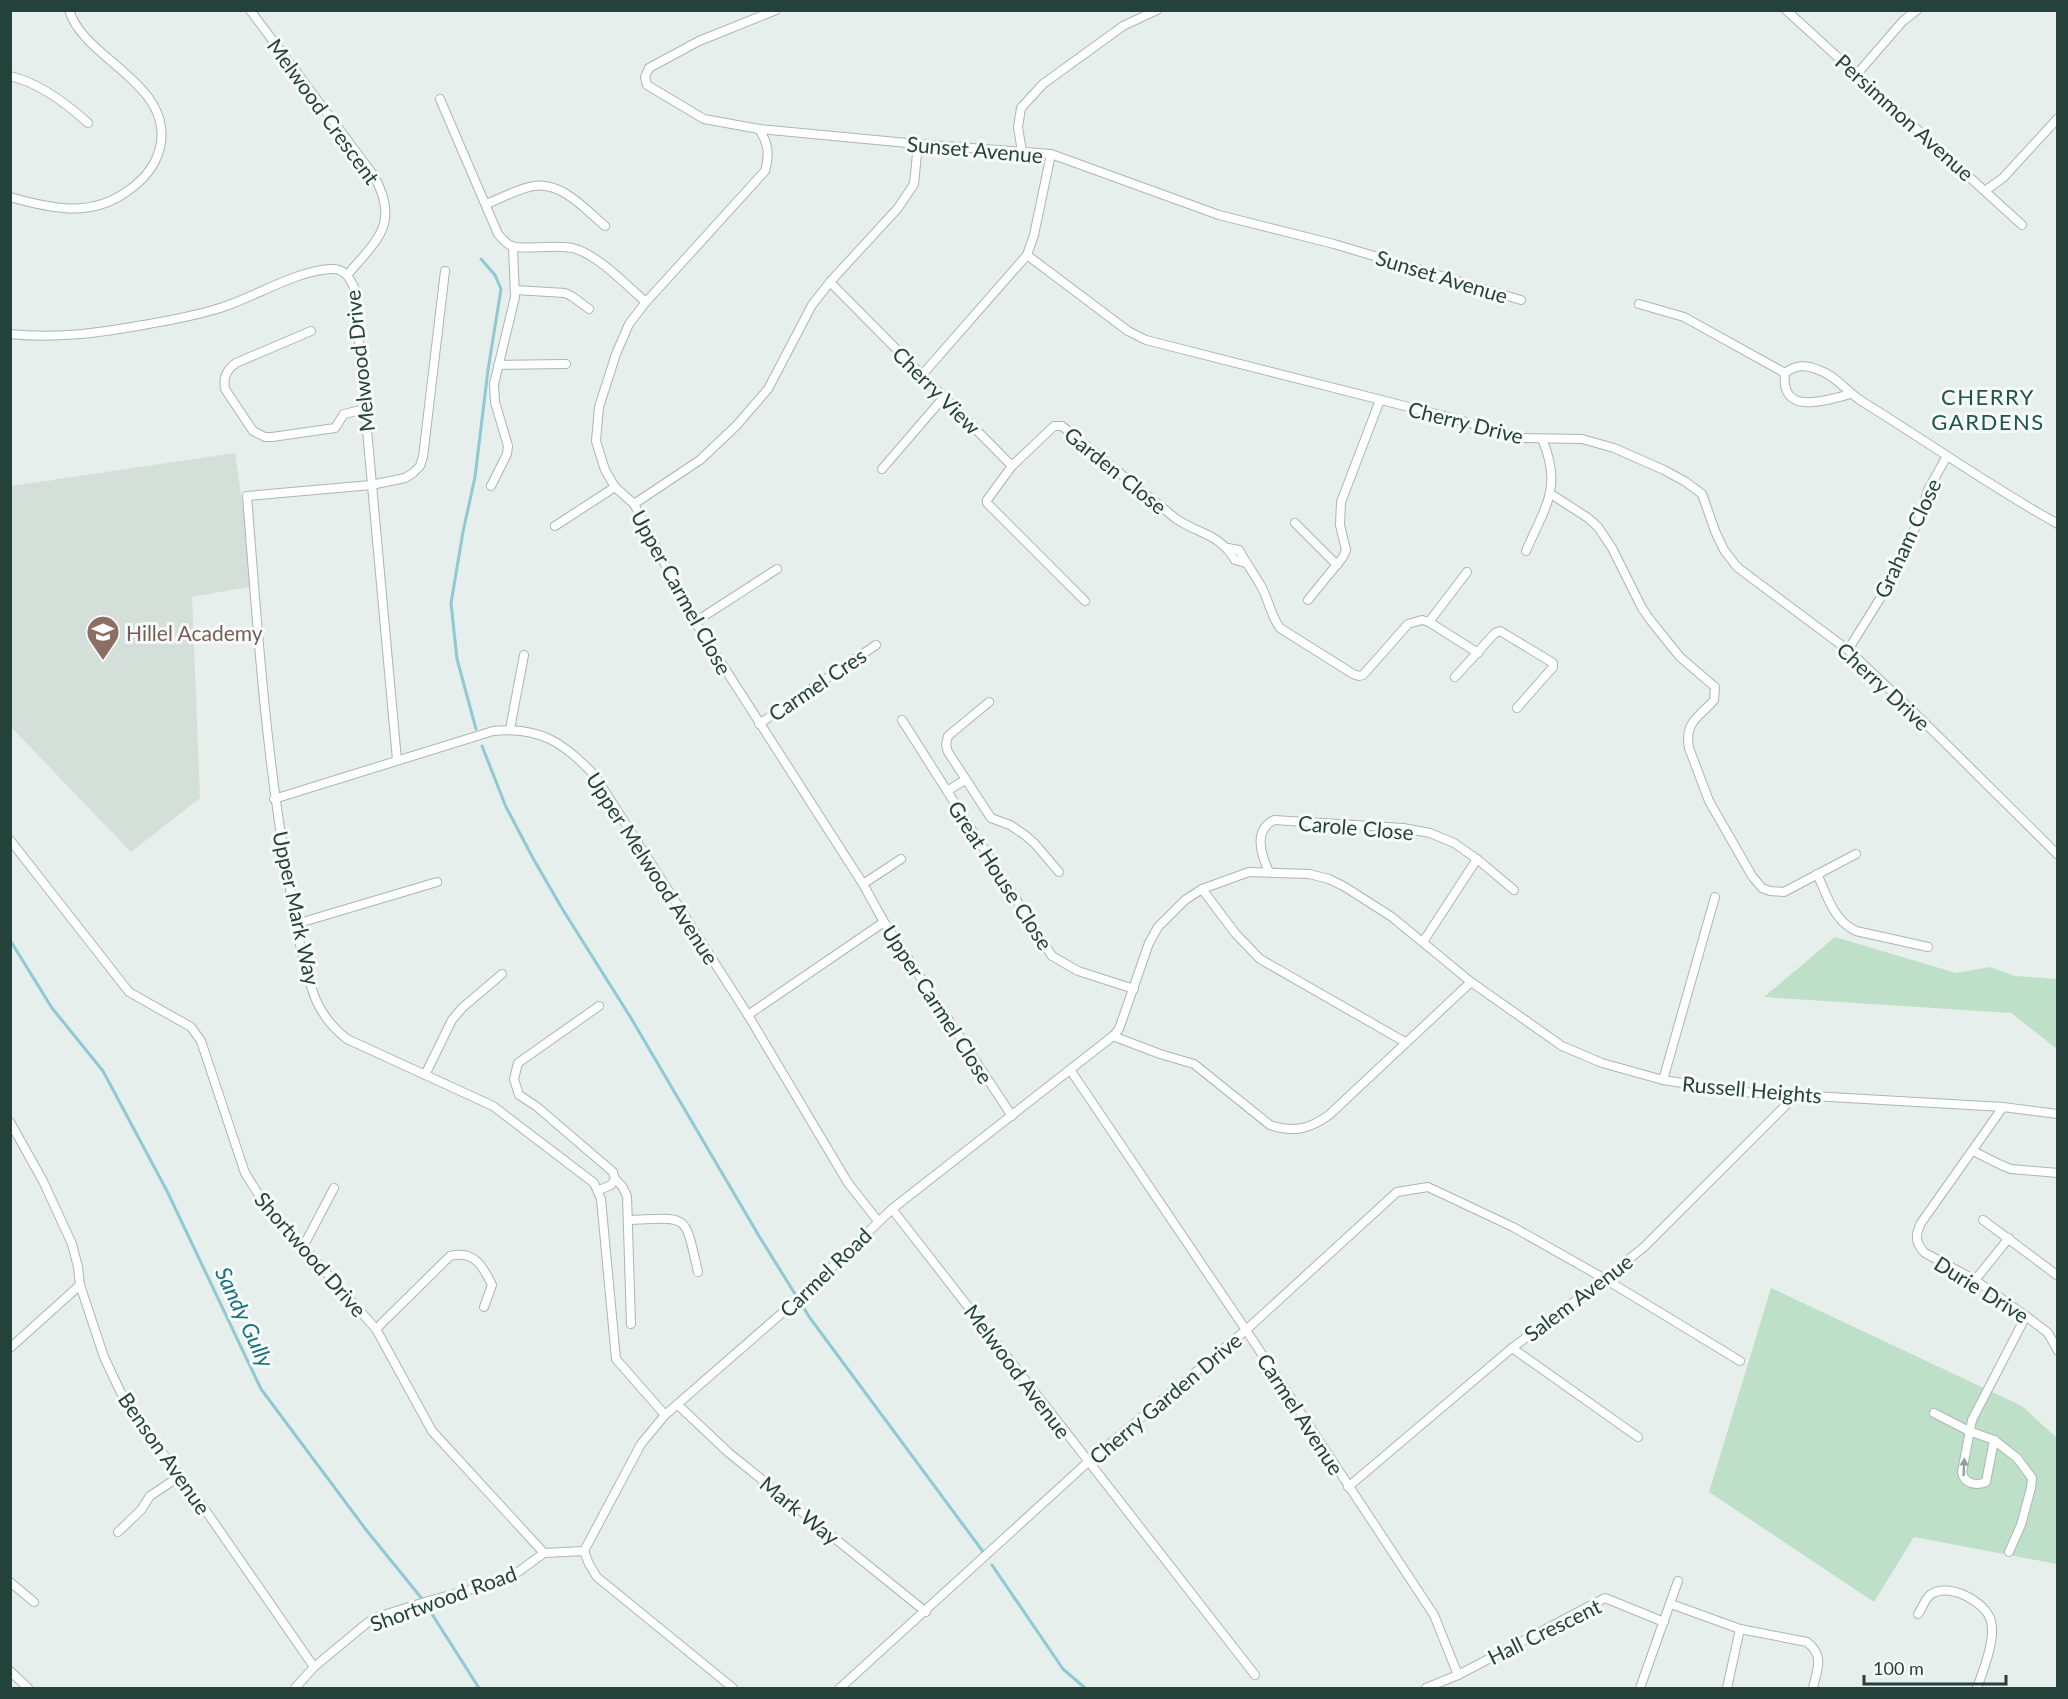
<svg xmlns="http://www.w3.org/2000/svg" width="2068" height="1699" font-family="Lato,sans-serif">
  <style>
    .built { fill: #d4dfda }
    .green { fill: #bfe0c8 }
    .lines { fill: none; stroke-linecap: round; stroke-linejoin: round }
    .stream { stroke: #8ec9d4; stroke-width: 3 }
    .street-casing { stroke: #a8b8b2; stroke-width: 10 }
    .street { stroke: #fff; stroke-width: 8 }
    .oneway { fill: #92a09c }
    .labels { text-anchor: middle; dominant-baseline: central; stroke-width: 6; stroke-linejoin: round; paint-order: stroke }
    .street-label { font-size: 21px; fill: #24423a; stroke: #f7fbf9 }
    .education-label { font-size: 21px; fill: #785e54; stroke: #f7fbf9; text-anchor: start }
    .neighbourhood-label { font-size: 22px; letter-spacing: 1.5px; fill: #1f5548; stroke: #f7fbf9 }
    .water-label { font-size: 22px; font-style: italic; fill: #1c6f80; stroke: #f7fbf9 }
  </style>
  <rect width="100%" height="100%" fill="#e6efeb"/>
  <path class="built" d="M235 453 254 586 192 597 200 798 131 852 11 727V486Z"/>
  <g class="green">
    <path d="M1835 937 1956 973 1990 967 2015 976 2057 979V1049L2011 1013 1764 997Z"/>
    <path d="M1771 1288 2022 1406 2057 1438V1564L1914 1537 1874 1602 1709 1492Z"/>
  </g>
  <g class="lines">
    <g class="stream">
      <path d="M476 729 457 659 451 603 463 532 475 477 488 370 501 289 495 275 481 259"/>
      <path d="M482 746 506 807 534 860 563 910 631 1018 759 1236 810 1318 984 1553"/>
      <path d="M10 940 52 1008 103 1071 167 1191 261 1389 367 1531 423 1600 479 1688"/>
      <path d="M992 1565 1063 1669 1085 1688"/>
    </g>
    <defs>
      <g id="street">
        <path d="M250 10 374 176C400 223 378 239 348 274"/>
        <path d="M776 10 699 41 649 68 645 77 647 85 704 119 759 129 918 144 1051 154 1219 215 1334 244 1521 300"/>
        <path d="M1786 10 2022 225"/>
        <path d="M1857 74 1903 21 1917 10"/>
        <path d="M10 76C40 83 66 103 88 123"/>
        <path d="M440 99 498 234C502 239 506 244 512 246 524 251 556 243 576 249 600 257 626 285 646 302"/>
        <path d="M759 129C768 143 770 154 765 171L646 302 629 324 616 354 599 407 596 441 605 470 615 487 634 504 695 622 863 884 884 922 1012 1116"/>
        <path d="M1022 152 1018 127 1021 108 1043 84 1123 26 1157 10"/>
        <path d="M1986 190 2003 178 2058 118"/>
        <path d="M10 197C52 209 92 218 129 190 146 178 158 163 161 142 169 82 83 58 69 10"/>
        <path d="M486 204C500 199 519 188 534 186 562 182 585 209 605 226"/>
        <path d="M1027 255 1128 331 1146 340 1448 417 1522 438 1582 439 1614 448 1664 470 1686 482 1702 494 1715 531 1724 550 1737 567 1848 650 1924 722 2058 855"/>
        <path d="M445 271 423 457 420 466 413 473 405 478 371 485 247 496C257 621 265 747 287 871 294 911 301 963 316 1000 323 1016 333 1028 347 1039L493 1106 594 1183 601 1199 616 1359 665 1415"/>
        <path d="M830 282 1012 466"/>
        <path d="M515 290 565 293 573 297 589 309"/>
        <path d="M1639 304 1684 317 1785 373"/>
        <path d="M311 331 236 363C226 370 223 378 225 389L253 431 265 437H272L335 428 344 414 365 409"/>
        <path d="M10 334C56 339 98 333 143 325 170 320 197 316 223 307 257 296 295 271 331 269 344 268 349 277 354 287L397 760"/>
        <path d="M498 365 566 364"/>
        <path d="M922 375 1027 255 1034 235 1051 154"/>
        <path d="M1850 394C1825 401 1780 416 1785 373 1796 365 1805 364 1819 370 1836 376 1847 392 1863 402 1928 442 1991 487 2058 524"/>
        <path d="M882 469 944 397"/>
        <path d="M491 486 507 454 508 446 495 402 494 384 515 297 513 247"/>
        <path d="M1551 494 1588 518 1598 527 1612 548 1642 608 1651 621 1680 657 1715 687 1714 700C1700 717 1684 721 1689 748L1709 801 1752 876 1762 888 1770 891 1784 892 1856 854"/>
        <path d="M634 504 700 460 736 426 768 389 812 305 830 282 898 208 914 184 918 144"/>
        <path d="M1295 523 1337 565"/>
        <path d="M555 526 615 487"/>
        <path d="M1228 548 1239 550C1246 563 1255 575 1262 588 1269 601 1271 616 1280 628L1353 674 1359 676 1363 675 1408 624 1422 620 1429 622 1478 653"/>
        <path d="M1526 551C1545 507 1563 487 1542 439"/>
        <path d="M1308 600 1343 557 1346 550 1340 525 1341 502 1380 400"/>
        <path d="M1085 601 987 503V500L1012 466 1054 426H1062L1175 518C1199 535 1218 532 1235 560L1246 563"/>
        <path d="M695 622 777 569"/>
        <path d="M1429 622 1467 572"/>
        <path d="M1848 650 1891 581 1919 519 1928 490 1947 456"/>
        <path d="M1455 677 1495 633 1500 631 1553 663V667L1517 708"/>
        <path d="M989 702 948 736 946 745 948 752 991 818 1010 825 1025 835 1035 844 1059 872"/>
        <path d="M902 720 1052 956 1078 971 1134 989"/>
        <path d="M759 724 876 645"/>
        <path d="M510 729 524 655"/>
        <path d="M947 791 965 780"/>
        <path d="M274 799 493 731C539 726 565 743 595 776L748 1015 848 1183 878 1221"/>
        <path d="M10 840 129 992 191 1027 201 1041 245 1173 262 1200 376 1329 432 1431 544 1553"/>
        <path d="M1269 872C1261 854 1253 831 1274 820L1403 828 1430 833 1454 843 1477 859 1514 890"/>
        <path d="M1817 874C1827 895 1833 920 1856 931L1928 947"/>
        <path d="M863 884 901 859"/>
        <path d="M1202 889 1235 933 1260 959 1405 1042"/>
        <path d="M296 924 437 882"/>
        <path d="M1423 942 1477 859"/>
        <path d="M599 1006 518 1063 514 1079 519 1095 536 1106 613 1172 615 1179 611 1185 599 1190"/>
        <path d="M748 1015 884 922"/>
        <path d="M1113 1036 1160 1054 1194 1064 1270 1125C1293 1133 1310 1129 1329 1115L1471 982"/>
        <path d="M1071 1071 1246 1330 1434 1615 1458 1675"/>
        <path d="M425 1075 452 1020 462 1008 502 974"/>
        <path d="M1663 1080 1715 897"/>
        <path d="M2003 1107 1921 1223C1915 1235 1915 1243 1925 1253L1975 1280 2026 1316 2048 1333 2058 1351"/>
        <path d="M10 1122 43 1181 72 1244 78 1267 80 1285 104 1357 120 1391 139 1422 206 1511 314 1667"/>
        <path d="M1973 1151 2001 1165 2011 1169 2058 1173"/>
        <path d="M615 1179 622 1186 627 1196 631 1324"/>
        <path d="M892 1209 1255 1675"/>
        <path d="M628 1220C689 1218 684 1211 698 1272"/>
        <path d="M1983 1220 2058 1276"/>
        <path d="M303 1247 334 1188"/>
        <path d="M1975 1280 2009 1238"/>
        <path d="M376 1329 450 1256C474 1250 483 1266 492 1285L484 1307"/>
        <path d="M10 1348 80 1285"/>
        <path d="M1512 1348 1638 1437"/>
        <path d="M678 1405 729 1453 926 1612"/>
        <path d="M1934 1413 1969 1431 1994 1440 2017 1458 2032 1478 2031 1488 2021 1525 2009 1552"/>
        <path d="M1994 1440 1986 1482C1976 1486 1964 1484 1962 1472L1972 1420 2026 1316"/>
        <path d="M1348 1487 1512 1348 1605 1279 1645 1246 1796 1095"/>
        <path d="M118 1532 141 1510 150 1496 180 1476"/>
        <path d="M584 1551 641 1444 665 1415 805 1293 892 1209 1113 1036 1119 1029 1149 943 1158 927 1185 900 1202 889 1249 872 1309 874 1329 879 1345 887 1392 917 1471 982 1562 1046 1602 1063 1663 1080 1742 1092 2003 1107 2058 1114"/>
        <path d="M10 1582 34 1602"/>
        <path d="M1671 1604 1740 1629 1807 1642C1825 1656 1817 1669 1813 1688"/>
        <path d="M1918 1614C1922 1609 1925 1599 1930 1595 1948 1581 1986 1602 1991 1621 1996 1639 1983 1671 1977 1688"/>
        <path d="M10 1671 28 1688"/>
        <path d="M295 1688 314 1667 367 1623 377 1617 428 1601 484 1586 518 1572 544 1553 584 1551 589 1564 597 1577 733 1688"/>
        <path d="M840 1688 1088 1462 1246 1330 1397 1192 1428 1187 1513 1227 1605 1279 1740 1361"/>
        <path d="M1426 1688 1458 1675 1605 1598 1664 1622"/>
        <path d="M1640 1688 1678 1581"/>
        <path d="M1727 1688 1740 1629"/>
      </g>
    </defs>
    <use href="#street" class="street-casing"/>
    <use href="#street" class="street"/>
  </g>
  <defs><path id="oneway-solid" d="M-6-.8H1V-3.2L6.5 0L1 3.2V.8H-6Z" transform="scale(1.5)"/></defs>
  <use class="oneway" href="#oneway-solid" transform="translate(1964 1467) rotate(-87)"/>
  <defs>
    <symbol id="school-pin" viewBox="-11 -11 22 30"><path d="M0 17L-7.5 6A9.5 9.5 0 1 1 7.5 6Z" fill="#8d6e63" stroke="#f7fbf9"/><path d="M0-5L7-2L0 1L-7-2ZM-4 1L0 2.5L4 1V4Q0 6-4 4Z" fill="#fff"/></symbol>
  </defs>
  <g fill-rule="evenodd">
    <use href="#school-pin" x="84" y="613" width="38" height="52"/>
  </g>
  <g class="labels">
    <g class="street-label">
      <text transform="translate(324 111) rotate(54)">Melwood Crescent</text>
      <text transform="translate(1905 117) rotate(42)">Persimmon Avenue</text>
      <text transform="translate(975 149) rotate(5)">Sunset Avenue</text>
      <text transform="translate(1442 276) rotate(17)">Sunset Avenue</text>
      <text transform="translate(359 361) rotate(-96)">Melwood Drive</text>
      <text transform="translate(937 390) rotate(45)">Cherry View</text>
      <text transform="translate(1466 422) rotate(14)">Cherry Drive</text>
      <text transform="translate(1116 470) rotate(39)">Garden Close</text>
      <text transform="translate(1907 538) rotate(-65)">Graham Close</text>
      <text transform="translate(682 592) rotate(61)">Upper Carmel Close</text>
      <text transform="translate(817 684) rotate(-34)">Carmel Cres</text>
      <text transform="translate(1884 686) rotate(43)">Cherry Drive</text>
      <text transform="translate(1356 827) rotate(5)">Carole Close</text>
      <text transform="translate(653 868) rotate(57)">Upper Melwood Avenue</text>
      <text transform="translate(1001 875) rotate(57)">Great House Close</text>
      <text transform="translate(297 908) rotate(78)">Upper Mark Way</text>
      <text transform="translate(938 1004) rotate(57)">Upper Carmel Close</text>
      <text transform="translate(1752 1089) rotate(5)">Russell Heights</text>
      <text transform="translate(311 1254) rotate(49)">Shortwood Drive</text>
      <text transform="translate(825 1272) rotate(-44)">Carmel Road</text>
      <text transform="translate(1982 1289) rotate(32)">Durie Drive</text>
      <text transform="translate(1578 1297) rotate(-37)">Salem Avenue</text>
      <text transform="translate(1018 1371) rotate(53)">Melwood Avenue</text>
      <text transform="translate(1165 1398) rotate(-40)">Cherry Garden Drive</text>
      <text transform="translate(1301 1414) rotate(57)">Carmel Avenue</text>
      <text transform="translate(165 1453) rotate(55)">Benson Avenue</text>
      <text transform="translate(800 1510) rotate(39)">Mark Way</text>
      <text transform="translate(443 1598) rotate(-20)">Shortwood Road</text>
      <text transform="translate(1544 1631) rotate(-26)">Hall Crescent</text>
    </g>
    <g class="education-label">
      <text x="126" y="632">Hillel Academy</text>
    </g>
    <g class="neighbourhood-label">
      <text x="1988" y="396">CHERRY<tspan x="1988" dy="25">GARDENS</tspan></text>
    </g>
    <g class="water-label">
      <text transform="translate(245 1317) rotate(65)">Sandy Gully</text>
    </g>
  </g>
  <rect width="2068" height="1699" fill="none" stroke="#24423a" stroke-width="24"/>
  <path d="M1864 1675v9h142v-9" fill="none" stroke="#24423a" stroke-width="3"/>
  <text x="1873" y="1675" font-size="18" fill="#24423a" stroke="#f7fbf9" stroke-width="4.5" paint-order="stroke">100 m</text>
</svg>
